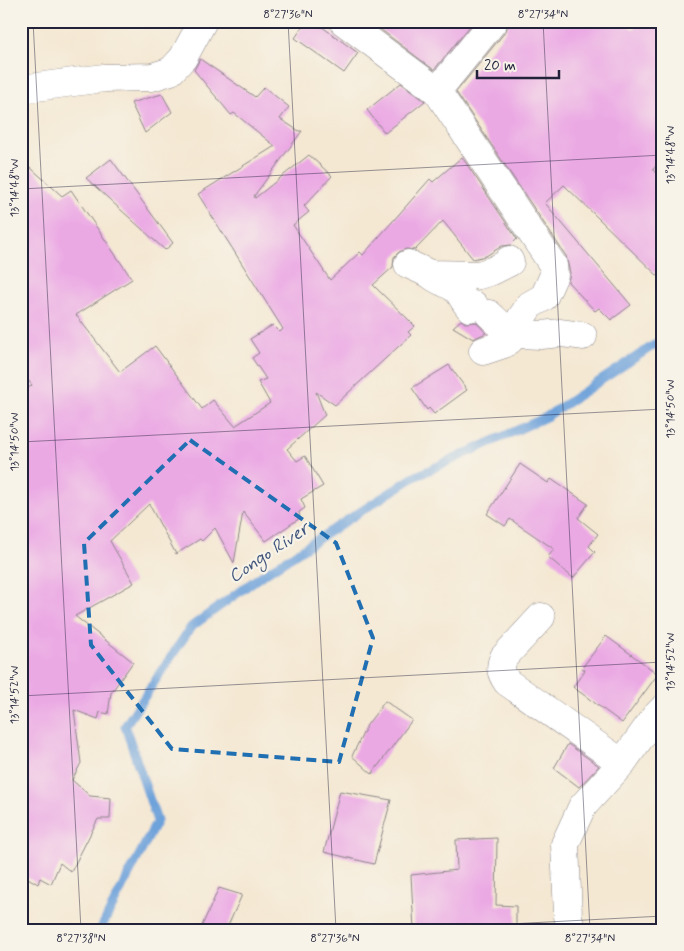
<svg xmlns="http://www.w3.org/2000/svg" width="684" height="951" font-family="Mynerve,sans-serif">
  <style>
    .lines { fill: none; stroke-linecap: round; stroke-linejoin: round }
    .stream { stroke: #6ea2da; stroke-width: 9 }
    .building { fill: #eba9e4 }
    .street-casing { stroke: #8b8587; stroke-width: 29 }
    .street { stroke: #fff; stroke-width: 28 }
    .marked { fill: none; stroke: #1f6fb2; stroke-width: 4; stroke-dasharray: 10 6; stroke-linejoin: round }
    .ticks { fill: none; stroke: #22223b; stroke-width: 1; stroke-opacity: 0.45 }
    .labels { text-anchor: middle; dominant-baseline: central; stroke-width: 4.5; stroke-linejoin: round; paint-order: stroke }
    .water-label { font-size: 18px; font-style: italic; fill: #40557b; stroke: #f7f3e8 }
    .neatline { fill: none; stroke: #22223b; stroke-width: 2 }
    .ticks-label { font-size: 12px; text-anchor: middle; fill: #22223b }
  </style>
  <rect width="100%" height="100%" fill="#f7f3e8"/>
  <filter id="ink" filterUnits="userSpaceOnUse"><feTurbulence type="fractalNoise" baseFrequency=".02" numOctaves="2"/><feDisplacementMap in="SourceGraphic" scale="10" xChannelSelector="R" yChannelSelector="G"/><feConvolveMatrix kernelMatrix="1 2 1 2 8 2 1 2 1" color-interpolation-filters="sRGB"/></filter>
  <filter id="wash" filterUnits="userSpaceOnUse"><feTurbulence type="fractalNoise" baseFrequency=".0096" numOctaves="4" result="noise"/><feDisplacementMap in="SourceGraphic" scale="20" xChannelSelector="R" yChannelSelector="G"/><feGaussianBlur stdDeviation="1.12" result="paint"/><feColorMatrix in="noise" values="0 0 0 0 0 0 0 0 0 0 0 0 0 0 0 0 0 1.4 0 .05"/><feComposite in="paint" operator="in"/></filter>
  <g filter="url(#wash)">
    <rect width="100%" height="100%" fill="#f4e8d3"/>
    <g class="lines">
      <path class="stream" d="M100 930 157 821 125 726 191 627 261 576 414 477 546 417 663 339"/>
    </g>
    <g id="blocks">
      <g class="building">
        <path d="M307 21H314L358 53 344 73 295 38Z"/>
        <path d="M379 21H474L434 70 376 26Z"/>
        <path d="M509 21H615L634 29 638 21H663V155L653 170 663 178V281L564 185 545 203 631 305 611 320 599 308 595 311 568 282 570 273 566 256 456 92 506 31Z"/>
        <path d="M200 59 255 97 264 87 289 107 280 119 299 131H302L254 196 255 198 309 155 332 176 304 206 309 212 293 225 330 280 360 252 363 255 430 179 433 182 462 157 517 239 511 245 502 246 486 256 473 259 443 221 415 250 406 249 399 252 394 257 393 267 373 285 415 326 408 332 411 335 335 405 316 392 325 415 287 449 297 461 305 456 323 486 301 499 305 508 299 512 300 518 266 541 243 512 234 563 215 528 202 541 200 539 176 554 149 504 110 541 134 583 75 616 133 662 111 693 108 714 100 712 98 719 74 710 81 763 72 780 90 796 111 798 110 819H98L71 872 60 863 51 884 40 878 38 884 21 874V394L32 385 21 372V159L62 196 71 190 132 279 76 315 120 372 155 346 202 409 213 400 235 426 270 403 258 382 266 379 252 358 259 353 250 339 273 325 280 332 283 329 198 194 275 146 234 113 231 115 194 70Z"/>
        <path d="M401 83 425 101 385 133 367 110Z"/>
        <path d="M162 94 172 112 145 133 131 103Z"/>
        <path d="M111 159 173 243 165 250 86 178Z"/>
        <path d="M461 320 465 323 476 322 486 333 473 339 453 327Z"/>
        <path d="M449 365 467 390 434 414 429 408 427 410 412 388Z"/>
        <path d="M520 464 548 483 551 479 588 504 578 518 598 534 589 546 595 552 573 578 548 557 554 549 510 519 505 526 487 514Z"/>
        <path d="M606 636 658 674 622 723 573 687 585 670 582 668Z"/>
        <path d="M385 701 412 720 372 774 352 756 367 725Z"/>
        <path d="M568 744 599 766 579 787 554 768Z"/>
        <path d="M340 791 391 800 374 864 324 852Z"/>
        <path d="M497 838 496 905 516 906V928L414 930 411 875 457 870 456 840Z"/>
        <path d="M219 888 242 895 226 930H200Z"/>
      </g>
    </g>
  </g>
  <g filter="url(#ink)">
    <use href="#blocks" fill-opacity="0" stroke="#8b8587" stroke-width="1"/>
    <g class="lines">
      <defs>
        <g id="street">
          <path d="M343 21 437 91 553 265 554 275 544 297 530 305 515 327 511 339 504 344 483 351"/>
          <path d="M21 89 104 78 152 77 171 71 183 58 203 21"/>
          <path d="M437 91 494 21"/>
          <path d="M408 264 430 274 479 275 492 271 510 262 509 260"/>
          <path d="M430 274C438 282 450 283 458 291 462 296 465 303 470 308L474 305"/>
          <path d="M489 314 504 328 518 334 541 335 561 333 583 336"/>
          <path d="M541 617 504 657C499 668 501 673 507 682L622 763"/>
          <path d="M571 930 568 916 565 844 582 807 622 763 655 717 663 709"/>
        </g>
      </defs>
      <use href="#street" class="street-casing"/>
      <use href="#street" class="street"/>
    </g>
  </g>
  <path class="marked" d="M190 440 336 543 373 638 339 762 172 749 91 645 84 543Z"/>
  <path class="ticks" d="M33 21 81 930M288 21 336 930M543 21 590 930M21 189 663 155M21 442 663 409M21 696 663 662M394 930 663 916"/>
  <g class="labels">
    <g class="water-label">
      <text transform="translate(269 553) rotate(-34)">Congo River</text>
    </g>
  </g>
  <rect width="684" height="951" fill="none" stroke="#f7f3e8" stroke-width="55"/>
  <path d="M477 70v8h82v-8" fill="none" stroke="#22223b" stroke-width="2.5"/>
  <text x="484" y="70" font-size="15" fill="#22223b" stroke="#f7f3e8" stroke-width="4" paint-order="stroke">20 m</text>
  <rect x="28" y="28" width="628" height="896" class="neatline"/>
  <g class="ticks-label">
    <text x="288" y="18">8°27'36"N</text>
    <text x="543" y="18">8°27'34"N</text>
    <text transform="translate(670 155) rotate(-90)" y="4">13°14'48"W</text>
    <text transform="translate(14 188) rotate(-90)" y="4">13°14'48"W</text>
    <text transform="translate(670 409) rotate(-90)" y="4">13°14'50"W</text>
    <text transform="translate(14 442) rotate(-90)" y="4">13°14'50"W</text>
    <text transform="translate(670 662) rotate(-90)" y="4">13°14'52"W</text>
    <text transform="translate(14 695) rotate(-90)" y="4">13°14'52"W</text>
    <text x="81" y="942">8°27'38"N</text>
    <text x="335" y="942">8°27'36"N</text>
    <text x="590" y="942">8°27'34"N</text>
  </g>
</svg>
